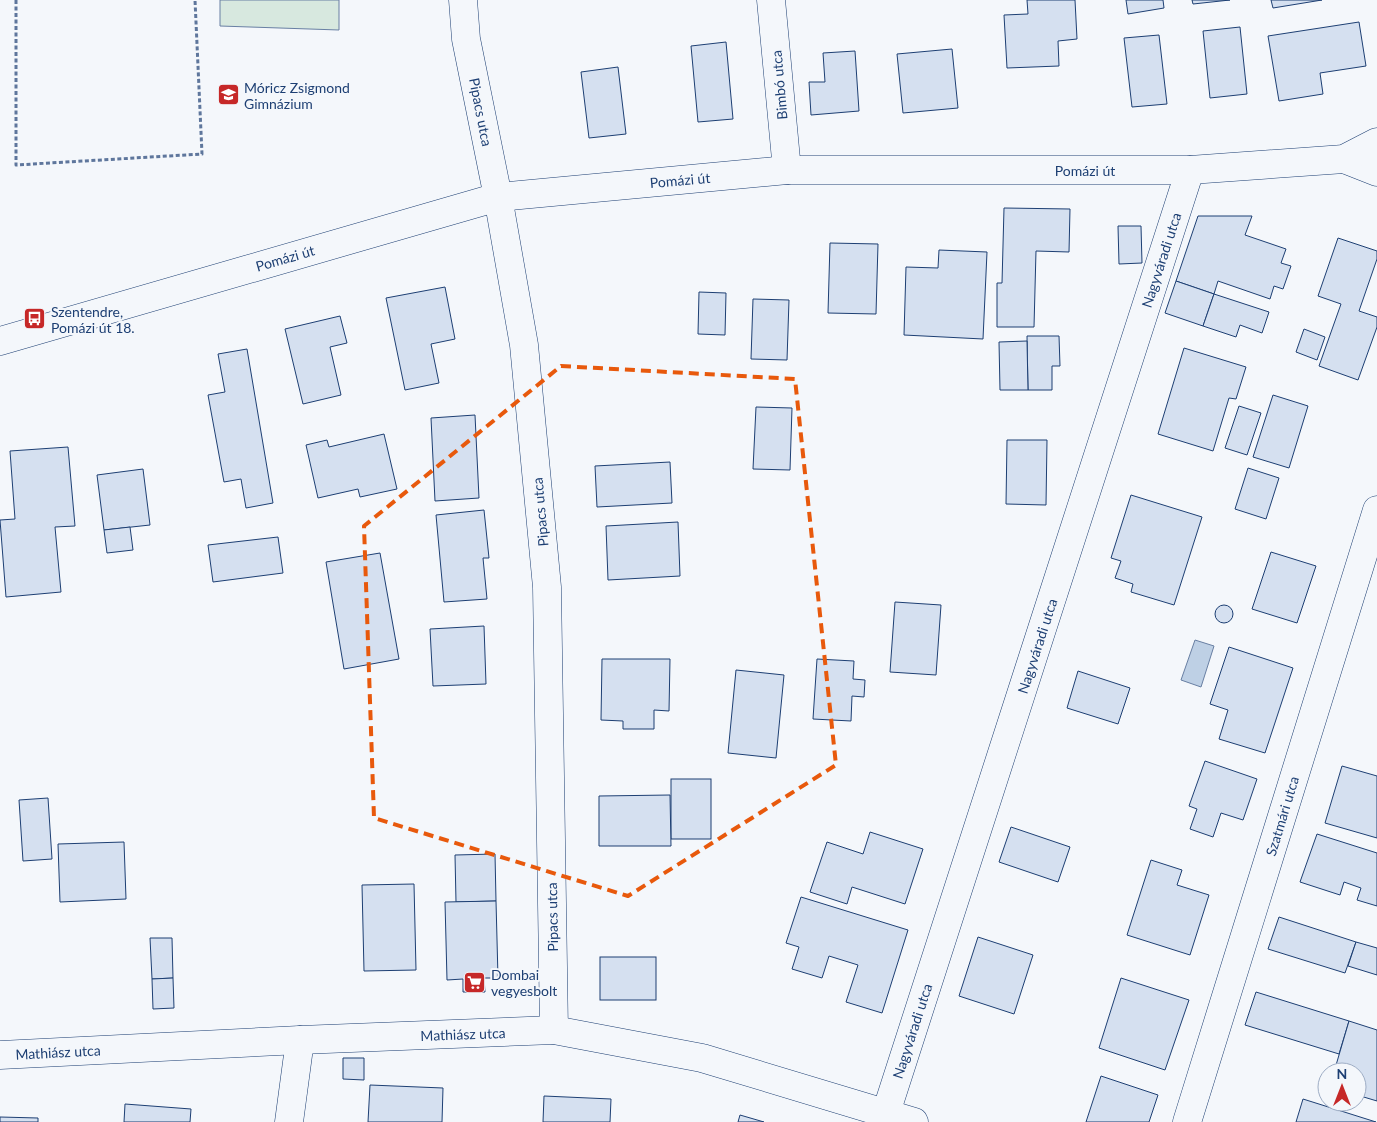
<svg xmlns="http://www.w3.org/2000/svg" width="1377" height="1122" font-family="Lato,sans-serif">
  <style>
    .green { fill: #d7e8df; stroke: #687fa3 }
    .water { fill: #bed0e5; stroke: #687fa3 }
    .building { fill: #d5e0f0; stroke: #1d3f73 }
    .lines { fill: none; stroke-linecap: round; stroke-linejoin: round }
    .minor-casing { stroke: #1d3f73; stroke-width: 29 }
    .path { stroke: #5e769c; stroke-width: 3; stroke-dasharray: 4 2.5; stroke-linecap: butt }
    .minor { stroke: #f4f7fb; stroke-width: 28 }
    .marked { fill: none; stroke: #e8590c; stroke-width: 4; stroke-dasharray: 10 6; stroke-linejoin: round }
    .labels { text-anchor: middle; dominant-baseline: central; stroke-width: 4; stroke-linejoin: round; paint-order: stroke }
    .street-label { font-size: 14px; fill: #1d3f73; stroke: #f4f7fb }
    .poi-label { font-size: 14px; fill: #1d3f73; stroke: #f4f7fb; text-anchor: start }
  </style>
  <rect width="100%" height="100%" fill="#f4f7fb"/>
  <path class="green" d="M220 0H339V30L220 26Z"/>
  <path class="water" d="M1195 640 1214 646 1201 687 1181 680Z"/>
  <g class="building">
    <path d="M1027 0H1075L1077 39 1058 41 1059 66 1007 68 1004 15 1028 14Z"/>
    <path d="M1126 0H1163L1164 8 1128 14Z"/>
    <path d="M1192 0H1230L1193 4Z"/>
    <path d="M1271 0H1322L1273 8Z"/>
    <path d="M1359 22 1366 66 1320 73 1323 94 1279 101 1268 36Z"/>
    <path d="M1240 27 1247 94 1210 98 1203 31Z"/>
    <path d="M1159 35 1167 104 1132 107 1124 38Z"/>
    <path d="M726 42 733 119 698 122 691 46Z"/>
    <path d="M952 49 958 108 903 113 897 54Z"/>
    <path d="M855 51 859 111 811 115 809 82H825L823 53Z"/>
    <path d="M618 67 626 134 589 138 581 72Z"/>
    <path d="M1004 208 1070 209 1069 252 1036 251 1034 327H997V283H1002Z"/>
    <path d="M1198 216H1252L1245 235 1286 249 1281 263 1291 266 1283 289 1274 286 1270 299 1218 281 1214 294 1176 281Z"/>
    <path d="M1118 226H1141L1142 263 1119 264Z"/>
    <path d="M1338 238 1377 251V259L1359 311 1377 317V327L1358 380 1319 366 1341 304 1318 296Z"/>
    <path d="M830 243 878 244 876 314 828 313Z"/>
    <path d="M939 250 987 252 983 339 904 335 906 267 938 268Z"/>
    <path d="M1176 281 1214 294 1203 326 1165 313Z"/>
    <path d="M445 287 455 339 431 344 439 383 405 390 386 298Z"/>
    <path d="M699 292 726 293 725 335 698 334Z"/>
    <path d="M1214 294 1269 312 1262 333 1240 325 1236 337 1203 326Z"/>
    <path d="M753 299 789 300 787 360 751 359Z"/>
    <path d="M340 316 347 343 330 347 341 395 303 404 285 329Z"/>
    <path d="M1304 329 1325 337 1317 360 1296 352Z"/>
    <path d="M1027 336H1059L1060 366H1052V390H1028Z"/>
    <path d="M1027 341 1028 390H1000L999 342Z"/>
    <path d="M1184 348 1246 367 1236 399 1229 398 1213 451 1158 434Z"/>
    <path d="M247 349 273 503 246 508 241 479 224 482 208 395 225 392 218 354Z"/>
    <path d="M1273 395 1308 406 1289 468 1253 457Z"/>
    <path d="M1239 406 1261 413 1247 455 1225 448Z"/>
    <path d="M756 407 792 408 790 470 753 469Z"/>
    <path d="M475 415 479 498 435 501 431 418Z"/>
    <path d="M384 434 397 489 360 497 358 489 318 498 306 445 327 440 329 447Z"/>
    <path d="M1007 440H1047L1046 505 1006 504Z"/>
    <path d="M68 447 75 526 55 527 61 592 6 597 0 520 15 519 10 451Z"/>
    <path d="M670 462 672 503 597 507 595 466Z"/>
    <path d="M1248 468 1279 478 1266 519 1235 509Z"/>
    <path d="M143 469 150 525 104 530 97 475Z"/>
    <path d="M1131 495 1202 517 1174 605 1131 592 1133 584 1115 578 1121 561 1111 558Z"/>
    <path d="M484 510 489 558H483L487 599 444 602 436 515Z"/>
    <path d="M678 522 680 576 608 580 606 526Z"/>
    <path d="M130 527 133 550 107 553 104 530Z"/>
    <path d="M278 537 283 573 213 582 208 545Z"/>
    <path d="M1271 552 1316 566 1297 623 1252 609Z"/>
    <path d="M380 553 399 659 344 669 326 562Z"/>
    <path d="M895 602 941 605 936 675 890 672Z"/>
    <circle cx="1224" cy="614" r="9"/>
    <path d="M484 626 486 684 433 686 430 629Z"/>
    <path d="M1229 647 1293 668 1265 753 1219 739 1228 710 1210 704Z"/>
    <path d="M602 659H670L669 711 654 710V729H623V721L601 720Z"/>
    <path d="M817 659 854 661 853 679 865 680 864 697 852 696 851 721 813 719Z"/>
    <path d="M736 670 784 675 776 758 728 753Z"/>
    <path d="M1078 671 1130 688 1118 724 1067 708Z"/>
    <path d="M1205 761 1257 779 1243 820 1221 813 1213 837 1190 829 1197 809 1189 806Z"/>
    <path d="M1342 766 1377 776V838L1325 823Z"/>
    <rect x="671" y="779" width="40" height="60"/>
    <path d="M670 795 671 846H599V796Z"/>
    <path d="M48 798 52 859 23 861 19 800Z"/>
    <path d="M1011 827 1070 847 1058 882 999 862Z"/>
    <path d="M870 832 923 849 905 904 852 887 847 904 810 892 827 842 863 854Z"/>
    <path d="M1317 834 1377 853V906L1357 900 1361 888 1344 882 1340 895 1300 882Z"/>
    <path d="M124 842 126 899 60 902 58 844Z"/>
    <path d="M495 854 496 901 456 902 455 855Z"/>
    <path d="M1151 860 1182 870 1177 885 1209 895 1190 955 1127 935Z"/>
    <path d="M414 884 416 970 364 971 362 885Z"/>
    <path d="M801 897 908 930 882 1013 846 1002 858 965 829 956 822 978 792 969 799 947 786 943Z"/>
    <path d="M496 901 498 978H484L485 992H463V979L447 980 445 902Z"/>
    <path d="M1279 917 1356 942 1345 973 1268 949Z"/>
    <path d="M978 937 1033 955 1014 1014 959 996Z"/>
    <path d="M150 938H172L173 978 152 979Z"/>
    <path d="M1356 942 1377 948V975L1348 966Z"/>
    <rect x="600" y="957" width="56" height="43"/>
    <path d="M173 978 174 1008 153 1009 152 979Z"/>
    <path d="M1121 978 1189 1000 1165 1070 1099 1048Z"/>
    <path d="M1256 992 1349 1021 1339 1054 1245 1025Z"/>
    <path d="M1349 1021 1377 1030V1101L1357 1095V1072H1334Z"/>
    <path d="M343 1058H364V1080L343 1079Z"/>
    <path d="M1101 1076 1158 1095 1149 1122H1086Z"/>
    <path d="M370 1085 443 1088 442 1122H368Z"/>
    <path d="M544 1096 611 1099 610 1122H543Z"/>
    <path d="M1303 1099 1376 1122H1296Z"/>
    <path d="M125 1104 191 1109 190 1122H124Z"/>
    <path d="M740 1115 764 1122H738Z"/>
    <path d="M0 1117 38 1118V1122H0Z"/>
  </g>
  <g class="lines">
    <defs>
      <g id="minor">
        <path d="M463 0 466 39 498 197 524 345 547 587 554 1030"/>
        <path d="M771 0 787 170"/>
        <path d="M1344 159 1377 172"/>
        <path d="M0 341 498 197 787 170H1190L1344 159 1377 142"/>
        <path d="M0 1055 300 1040 554 1030 702 1058 914 1122"/>
        <path d="M289 1122 300 1040"/>
        <path d="M883 1122 1190 170"/>
        <path d="M1187 1122 1377 510"/>
      </g>
    </defs>
    <use href="#minor" class="minor-casing"/>
    <path class="path" d="M16 0V165L202 154 195 0"/>
    <use href="#minor" class="minor"/>
  </g>
  <path class="marked" d="M561 366 795 379 836 765 628 896 374 818 364 526Z"/>
  <defs>
    <symbol id="school-square" viewBox="-11 -11 22 22"><rect x="-9" y="-9" width="18" height="18" rx="4" fill="#c62828" stroke="#f4f7fb"/><path d="M0-5L7-2L0 1L-7-2ZM-4 1L0 2.5L4 1V4Q0 6-4 4Z" fill="#fff"/></symbol>
    <symbol id="bus-square" viewBox="-11 -11 22 22"><rect x="-9" y="-9" width="18" height="18" rx="4" fill="#c62828" stroke="#f4f7fb"/><path d="M-5-6H5V4H4V6H2V4H-2V6H-4V4H-5ZM-3.5-4V0h7V-4ZM-3.5 1.2v1.5H-2V1.2ZM2 1.2v1.5H3.5V1.2Z" fill="#fff"/></symbol>
    <symbol id="supermarket-square" viewBox="-11 -11 22 22"><rect x="-9" y="-9" width="18" height="18" rx="4" fill="#c62828" stroke="#f4f7fb"/><path d="M-6-5.5h2.5l.6 2H6L4.5 2H-2.5L-4.4-4H-6ZM-1.5 3.2a1.3 1.3 0 1 0 .1 0ZM3 3.2a1.3 1.3 0 1 0 .1 0Z" fill="#fff"/></symbol>
  </defs>
  <g fill-rule="evenodd">
    <use href="#school-square" x="216" y="82" width="25" height="25"/>
    <use href="#bus-square" x="22" y="306" width="25" height="25"/>
    <use href="#supermarket-square" x="462" y="970" width="25" height="25"/>
  </g>
  <g class="labels">
    <g class="street-label">
      <text transform="translate(779 85) rotate(-95)">Bimbó utca</text>
      <text transform="translate(481 112) rotate(79)">Pipacs utca</text>
      <text x="1085" y="170">Pomázi út</text>
      <text transform="translate(680 180) rotate(-5)">Pomázi út</text>
      <text transform="translate(285 258) rotate(-16)">Pomázi út</text>
      <text transform="translate(1161 260) rotate(-72)">Nagyváradi utca</text>
      <text transform="translate(540 512) rotate(-95)">Pipacs utca</text>
      <text transform="translate(1037 646) rotate(-72)">Nagyváradi utca</text>
      <text transform="translate(1282 816) rotate(-73)">Szatmári utca</text>
      <text transform="translate(552 917) rotate(-91)">Pipacs utca</text>
      <text transform="translate(912 1031) rotate(-72)">Nagyváradi utca</text>
      <text transform="translate(463 1034) rotate(-2)">Mathiász utca</text>
      <text transform="translate(58 1052) rotate(-3)">Mathiász utca</text>
    </g>
    <g class="poi-label">
      <text x="244" y="87">Móricz Zsigmond<tspan x="244" dy="16">Gimnázium</tspan></text>
      <text x="51" y="311">Szentendre,<tspan x="51" dy="16">Pomázi út 18.</tspan></text>
      <text x="491" y="974">Dombai<tspan x="491" dy="16">vegyesbolt</tspan></text>
    </g>
  </g>
  <g transform="translate(1342 1087)"><circle r="24" fill="#f4f7fb" stroke="#9eadc5"/>
  <path d="M0-4L9 19L0 12L-9 19Z" fill="#c62828"/>
  <text y="-8" font-size="14" font-weight="bold" text-anchor="middle" fill="#1d3f73">N</text>
  </g>
</svg>
